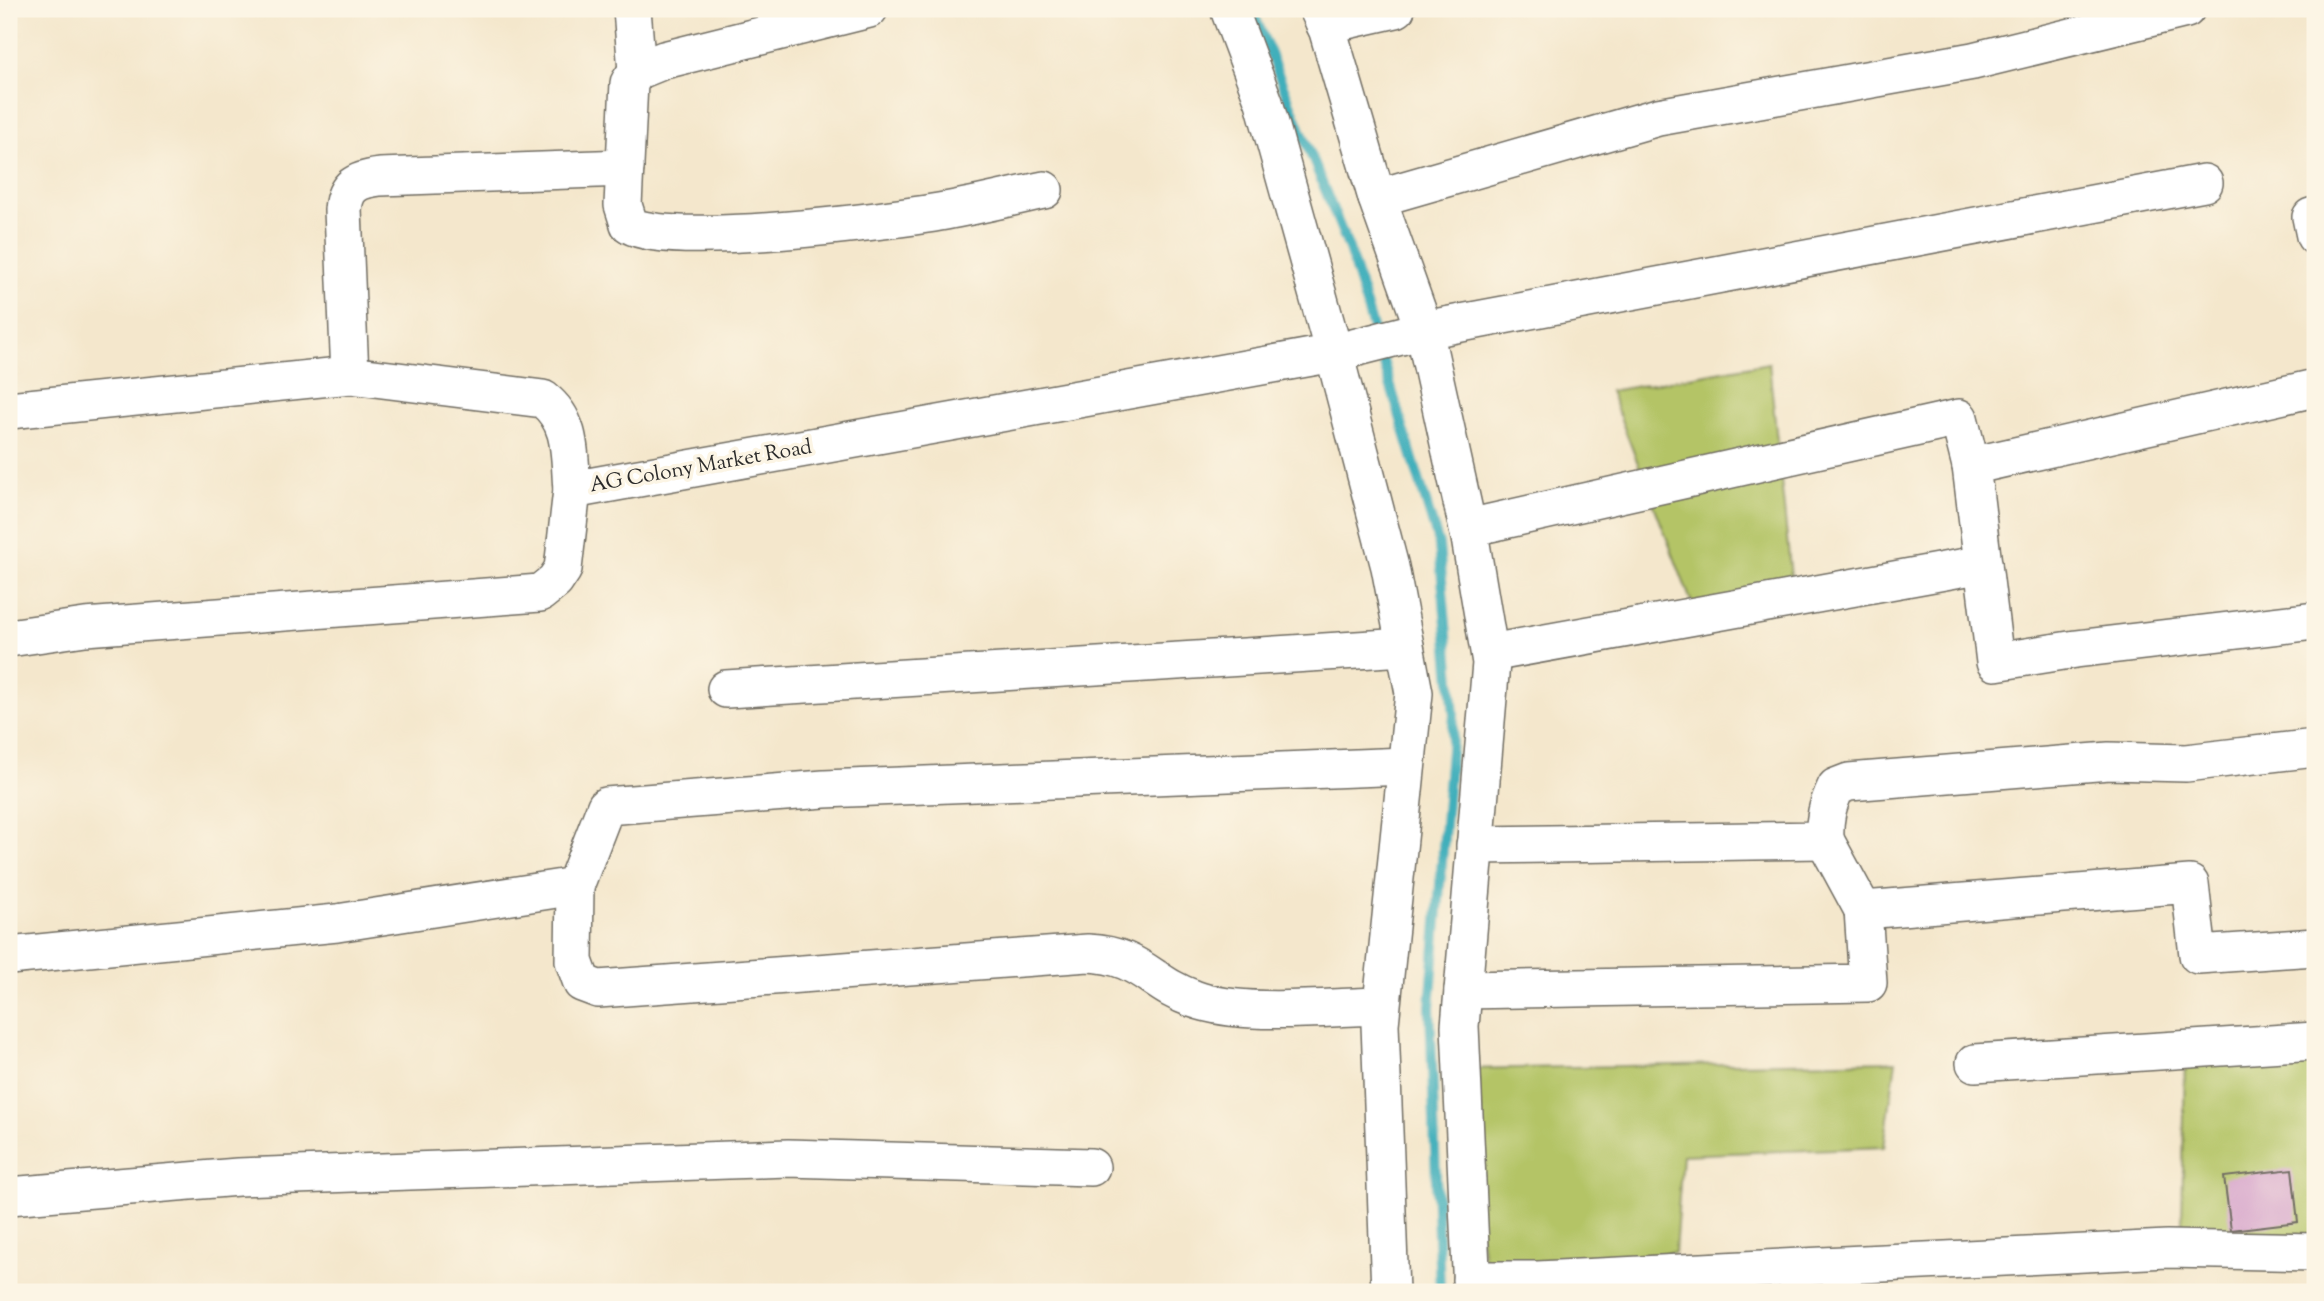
<svg xmlns="http://www.w3.org/2000/svg" width="2324" height="1301" font-family="'Sorts Mill Goudy',serif">
  <style>
    .green { fill: #b4c466; stroke: #707848; stroke-width: 2 }
    .lines { fill: none; stroke-linecap: round; stroke-linejoin: round }
    .stream { stroke: #3fafbb; stroke-width: 10 }
    .building { fill: #d19ac8 }
    .minor-casing { stroke: #716d63; stroke-width: 40 }
    .minor { stroke: #fff; stroke-width: 37 }
    .labels { text-anchor: middle; dominant-baseline: central; stroke-width: 7; stroke-linejoin: round; paint-order: stroke }
    .street-label { font-size: 21px; fill: #2b2b2b; stroke: #fcf5e5 }
  </style>
  <rect width="100%" height="100%" fill="#fcf5e5"/>
  <filter id="ink" filterUnits="userSpaceOnUse"><feTurbulence type="fractalNoise" baseFrequency=".0143" numOctaves="2"/><feDisplacementMap in="SourceGraphic" scale="14" xChannelSelector="R" yChannelSelector="G"/><feConvolveMatrix kernelMatrix="1 2 1 2 8 2 1 2 1" color-interpolation-filters="sRGB"/></filter>
  <filter id="wash" filterUnits="userSpaceOnUse"><feTurbulence type="fractalNoise" baseFrequency=".00686" numOctaves="4" result="noise"/><feDisplacementMap in="SourceGraphic" scale="28" xChannelSelector="R" yChannelSelector="G"/><feGaussianBlur stdDeviation="1.57" result="paint"/><feColorMatrix in="noise" values="0 0 0 0 0 0 0 0 0 0 0 0 0 0 0 0 0 1.4 0 .05"/><feComposite in="paint" operator="in"/></filter>
  <g filter="url(#wash)">
    <rect width="100%" height="100%" fill="#f4e7cc"/>
    <g class="green">
      <path d="M1769 363 1793 596 1696 614 1610 391Z"/>
      <path d="M2315 1049V1242L2236 1246 2182 1226 2185 1054Z"/>
      <path d="M1896 1061 1884 1147 1682 1155 1675 1252 1559 1266 1485 1271 1461 1069Z"/>
    </g>
    <g class="lines">
      <path class="stream" d="M1252 9 1349 249 1439 545 1454 715 1430 1007 1440 1292"/>
    </g>
    <g id="blocks">
      <path class="building" d="M2292 1169 2298 1222 2231 1230 2224 1177Z"/>
    </g>
  </g>
  <g filter="url(#ink)">
    <use href="#blocks" fill-opacity="0" stroke="#716d63" stroke-width="2"/>
    <g class="lines">
      <defs>
        <g id="minor">
          <path d="M632 9 637 71"/>
          <path d="M869 9 664 60 637 71 629 83 623 205 629 224C661 250 896 220 945 211 979 205 1011 197 1044 190"/>
          <path d="M1229 9 1264 102 1334 353 1390 567 1414 693 1380 1024 1390 1292"/>
          <path d="M1318 9 1327 28 1377 198 1424 330 1470 538 1491 663 1460 1026 1472 1292"/>
          <path d="M1325 25 1396 9"/>
          <path d="M1377 198 1658 117 1973 61 2186 9"/>
          <path d="M2315 216 2311 217 2315 236"/>
          <path d="M350 375 343 210C345 186 356 180 380 177L625 168"/>
          <path d="M2315 388 1971 466 1995 662 2076 649 2315 621"/>
          <path d="M9 410 350 375 543 399C573 422 569 455 572 490L1334 353 1424 330 2204 183"/>
          <path d="M1468 528 1959 418 1971 466"/>
          <path d="M9 638 85 627 540 593 555 581 563 569 572 490"/>
          <path d="M1490 653 1983 564"/>
          <path d="M726 689 1405 647"/>
          <path d="M1825 840 1863 910 2190 884 2198 955 2315 947"/>
          <path d="M1475 845 1825 840C1824 819 1827 806 1836 787L1849 782 2109 761 2186 763 2315 748"/>
          <path d="M575 886 574 961 582 983 598 989 1088 953C1141 955 1150 984 1194 999 1243 1017 1328 1007 1381 1006"/>
          <path d="M9 956 337 923 575 886 606 806 824 789 1406 766"/>
          <path d="M1463 990 1868 983 1863 910"/>
          <path d="M1975 1063 2315 1041"/>
          <path d="M9 1196 238 1177 788 1158 1091 1167"/>
          <path d="M1471 1280H1538L2167 1249 2315 1252"/>
        </g>
      </defs>
      <use href="#minor" class="minor-casing"/>
      <use href="#minor" class="minor"/>
    </g>
  </g>
  <g class="labels">
    <g class="street-label">
      <text transform="translate(701 467) rotate(-10)">AG Colony Market Road</text>
    </g>
  </g>
  <rect width="2324" height="1301" fill="none" stroke="#fcf5e5" stroke-width="35"/>
</svg>
